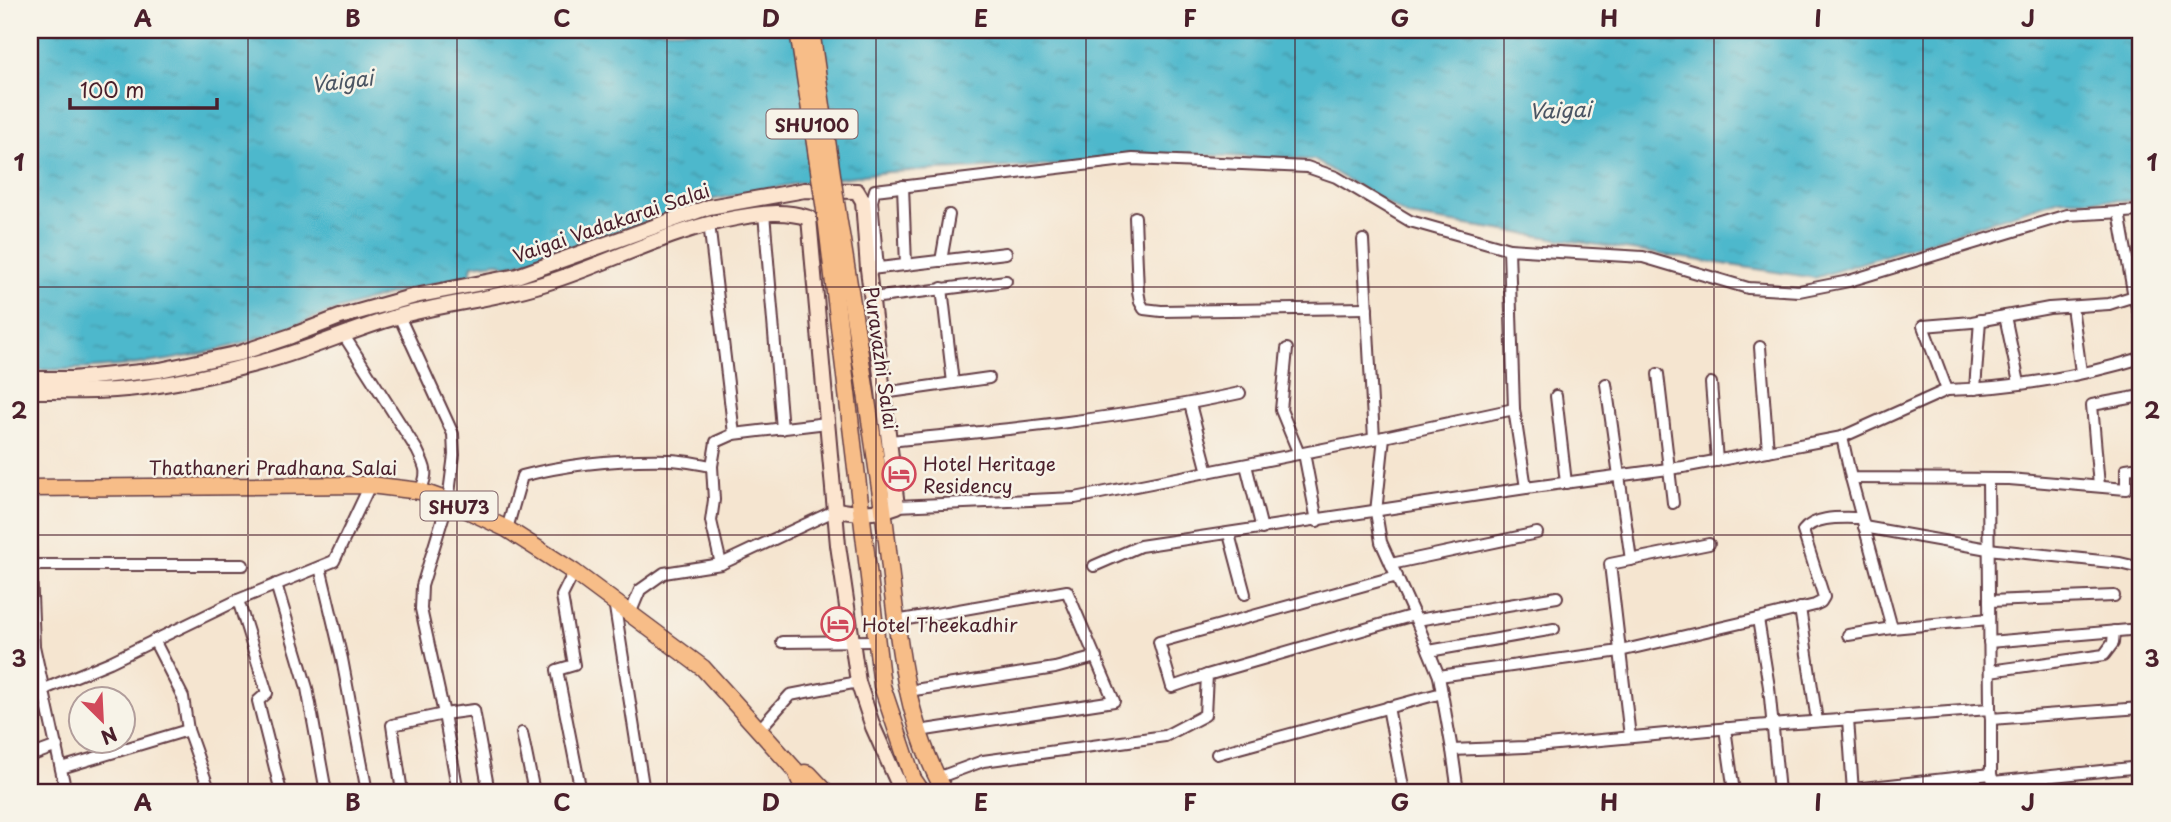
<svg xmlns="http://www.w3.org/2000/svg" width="2171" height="822" font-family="'Playpen Sans',sans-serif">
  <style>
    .water { fill: url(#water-ripples); stroke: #4c6c7c; stroke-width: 2 }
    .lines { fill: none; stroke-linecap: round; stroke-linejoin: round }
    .street-casing { stroke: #643d44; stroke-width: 14 }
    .secondary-casing { stroke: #643d44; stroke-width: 18 }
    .primary-casing { stroke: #643d44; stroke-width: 19 }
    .street { stroke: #fff; stroke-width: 10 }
    .secondary { stroke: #fce5cf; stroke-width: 14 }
    .primary { stroke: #f7bd88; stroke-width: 16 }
    .primary-bridge-casing { stroke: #643d44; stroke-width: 19; stroke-linecap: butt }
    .primary-bridge { stroke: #f7bd88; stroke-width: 16 }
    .grid { fill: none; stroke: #4a1f2b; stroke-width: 2; stroke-opacity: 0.55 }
    .labels { text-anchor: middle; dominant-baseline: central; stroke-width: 5; stroke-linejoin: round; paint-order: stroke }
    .shield { fill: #f7f3e8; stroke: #7e5f64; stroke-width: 2 }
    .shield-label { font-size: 18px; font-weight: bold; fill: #4a1f2b }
    .street-label { font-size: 19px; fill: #4a1f2b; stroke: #f7f3e8 }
    .poi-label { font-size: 19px; fill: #4a1f2b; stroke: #f7f3e8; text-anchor: start }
    .water-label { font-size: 21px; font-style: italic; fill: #4b5563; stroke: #f7f3e8 }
    .neatline { fill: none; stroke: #4a1f2b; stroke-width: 2.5 }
    .grid-label { font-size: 23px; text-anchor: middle; font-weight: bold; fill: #4a1f2b }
  </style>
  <defs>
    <pattern id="water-ripples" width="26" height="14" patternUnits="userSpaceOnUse" patternTransform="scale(1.75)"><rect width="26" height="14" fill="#4eb8cc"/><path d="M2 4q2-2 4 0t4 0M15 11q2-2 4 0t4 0" fill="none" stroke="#4395a6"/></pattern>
  </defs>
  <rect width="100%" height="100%" fill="#f7f3e8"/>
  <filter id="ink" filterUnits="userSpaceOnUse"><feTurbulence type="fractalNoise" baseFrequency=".0143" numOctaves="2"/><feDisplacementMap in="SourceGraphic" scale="14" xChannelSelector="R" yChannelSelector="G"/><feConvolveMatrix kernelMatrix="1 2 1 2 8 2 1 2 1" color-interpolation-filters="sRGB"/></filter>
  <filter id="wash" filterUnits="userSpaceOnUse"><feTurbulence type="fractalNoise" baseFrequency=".00686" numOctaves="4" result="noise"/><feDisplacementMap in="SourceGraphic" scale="28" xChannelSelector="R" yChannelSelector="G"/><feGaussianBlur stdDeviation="1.57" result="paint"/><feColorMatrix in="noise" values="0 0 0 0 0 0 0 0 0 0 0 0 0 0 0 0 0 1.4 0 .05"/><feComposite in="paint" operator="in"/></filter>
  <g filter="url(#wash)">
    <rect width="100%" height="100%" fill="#f5e5d0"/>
    <path class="water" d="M30 30H2141V201L2060 199 1815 278 1408 216 1314 160 1201 155 1129 154 1063 165 887 172 799 183 710 200 541 258 506 266 498 262 472 265 470 277C426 284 383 295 341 309 307 319 274 334 240 344 172 364 101 370 30 370Z"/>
  </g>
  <g filter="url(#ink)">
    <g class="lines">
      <defs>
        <g id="street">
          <path d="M903 186 906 265"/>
          <path d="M2119 212 2134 297 2141 320"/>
          <path d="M764 213 782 429"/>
          <path d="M1135 217 1138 291 1140 302 1144 309 1161 311 1367 308"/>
          <path d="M709 223 734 434"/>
          <path d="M1363 240 1374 439"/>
          <path d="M941 261 949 215"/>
          <path d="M878 268 872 201 875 190 1133 159 1307 167 1336 177 1410 221 1509 249"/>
          <path d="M871 269 1006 253"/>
          <path d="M942 288 953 383"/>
          <path d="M872 298 1006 281"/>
          <path d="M2072 307 2081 372"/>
          <path d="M399 316 453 434 454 455 448 501 422 586 421 609 444 714 458 792"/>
          <path d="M2005 316 2019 383"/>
          <path d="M343 334 417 450C426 468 429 473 420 491"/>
          <path d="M1760 347 1768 451"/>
          <path d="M1287 349 1281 410 1299 454"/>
          <path d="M1658 374 1673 503"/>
          <path d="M1711 383 1717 461"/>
          <path d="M1606 384 1631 560"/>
          <path d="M1975 389 1980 320"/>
          <path d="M1947 390C2010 388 2080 377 2141 358"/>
          <path d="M883 393 989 378"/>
          <path d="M1556 396 1566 483"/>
          <path d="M1190 404 1208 472"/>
          <path d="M1514 409 1509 249 1643 257 1748 288 1799 291 1849 281 2067 215 2141 211"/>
          <path d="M1384 437 1376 512 1381 542 1414 615"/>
          <path d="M1842 437 1851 478 2009 479 2126 489V469L2141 467"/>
          <path d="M889 441C1007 430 1125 418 1240 393"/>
          <path d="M1304 453 1317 521"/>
          <path d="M1246 465 1262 529"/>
          <path d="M1851 478 1892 628"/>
          <path d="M1988 479 1990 709"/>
          <path d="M2099 486 2092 405 2141 396"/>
          <path d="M897 506 1075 498 1384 437 1514 409 1526 488 1683 467 1842 437 1947 390 1923 326 1972 322 2049 308 2109 304 2141 294"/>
          <path d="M1864 527 1988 549 2120 563 2141 568"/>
          <path d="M507 529 522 476C569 464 621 459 669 460 683 460 698 464 712 466"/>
          <path d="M1229 534 1245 594"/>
          <path d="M30 546 34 646 64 783 68 792"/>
          <path d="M721 564 711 521 714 500 712 466 716 442 734 434 827 423"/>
          <path d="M1391 564 1537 533"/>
          <path d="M31 565H243"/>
          <path d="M1094 566 1140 546 1526 488"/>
          <path d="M320 567 342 659 367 792"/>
          <path d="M574 572 562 596 574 665 557 670 581 792"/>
          <path d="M276 584 307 688 326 792"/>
          <path d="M614 601 644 792"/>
          <path d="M1989 601 2114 596"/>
          <path d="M1800 608 1817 721"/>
          <path d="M630 614 640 590 664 573 721 564 836 510"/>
          <path d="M1417 620 1557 597"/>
          <path d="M896 621 1067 591 1114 701 919 731"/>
          <path d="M1848 635 1892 628 1989 619"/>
          <path d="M782 642 876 641"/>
          <path d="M1989 642 2141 629"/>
          <path d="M1429 651 1554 629"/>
          <path d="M1990 671 2104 655 2113 643 2114 631"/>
          <path d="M1207 675 1172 687 1159 642 1397 576"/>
          <path d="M1439 676 1620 651 1758 619"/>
          <path d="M908 691 1055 668 1096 657"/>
          <path d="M30 695 110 662 238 600"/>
          <path d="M1388 707 1404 792"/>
          <path d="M1848 719 1853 792"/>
          <path d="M1725 728 1734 792"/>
          <path d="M188 730 210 792"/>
          <path d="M758 731 790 695 858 682"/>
          <path d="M522 733 534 792"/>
          <path d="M1630 737 1610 564 1709 544"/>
          <path d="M1452 750 1458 792"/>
          <path d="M1217 754 1442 693"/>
          <path d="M30 756 57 746"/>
          <path d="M61 768 188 730 183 697 154 640"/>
          <path d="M1991 774 1993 782 2141 767"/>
          <path d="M937 778 983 761 1165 736 1205 715 1207 675 1414 615 1439 676 1452 750 1525 747 1741 727 1990 709 1991 719 2141 708"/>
          <path d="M1853 789 1991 774V719"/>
          <path d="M281 792 258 701 267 693 238 600 334 561 370 485"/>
          <path d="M402 792 392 725 444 714 474 710 489 792"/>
          <path d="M1779 792 1769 687 1758 619 1815 605 1821 602 1824 597 1803 531C1815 515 1843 518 1861 518"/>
        </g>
        <g id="secondary">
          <path d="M30 379H72L160 370 240 353 291 336 340 317 415 296 517 276 709 207 805 190 857 191 863 201 868 269 897 506C876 514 858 514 836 510"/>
          <path d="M30 391C58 391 87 392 115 390 162 387 210 376 255 364 304 352 348 331 396 317 445 303 497 299 546 283 610 263 669 230 736 218 762 213 784 210 809 218L838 545 858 682 873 727 902 792"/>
        </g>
        <g id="primary">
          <path d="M838 216C854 313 869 411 883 509 896 603 897 708 945 792"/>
          <path d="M826 217 882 686 913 779 922 792"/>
          <path d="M30 488 370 485 420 491 448 501 507 529 574 572 703 668 796 771 800 781 811 792"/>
          <path d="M805 773 809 774 826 792"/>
        </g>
      </defs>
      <use href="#street" class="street-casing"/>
      <use href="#secondary" class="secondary-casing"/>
      <use href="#primary" class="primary-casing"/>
      <use href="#street" class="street"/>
      <use href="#secondary" class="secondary"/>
      <use href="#primary" class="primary"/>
      <defs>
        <g id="primary-bridge">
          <path d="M798 30 826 217"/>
          <path d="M811 30 838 216"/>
        </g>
      </defs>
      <use href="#primary-bridge" class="primary-bridge-casing"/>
      <use href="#primary-bridge" class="primary-bridge"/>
    </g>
  </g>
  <path class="grid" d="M248 30V792M457 30V792M667 30V792M876 30V792M1086 30V792M1295 30V792M1504 30V792M1714 30V792M1923 30V792M30 287H2141M30 535H2141"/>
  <defs>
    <symbol id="hotel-ring" viewBox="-11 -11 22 22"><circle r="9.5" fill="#f7f3e8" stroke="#d1495b" stroke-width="1.5"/><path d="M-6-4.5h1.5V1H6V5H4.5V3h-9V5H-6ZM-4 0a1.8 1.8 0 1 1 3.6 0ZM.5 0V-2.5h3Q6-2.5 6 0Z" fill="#d1495b"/></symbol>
  </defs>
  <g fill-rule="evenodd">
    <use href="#hotel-ring" x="880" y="455" width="38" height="38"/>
    <use href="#hotel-ring" x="819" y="605" width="38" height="38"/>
  </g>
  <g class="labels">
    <g class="shield">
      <rect x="766.5" y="109.5" width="91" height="29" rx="5"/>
      <rect x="420.5" y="491.5" width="77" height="29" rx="5"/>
    </g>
    <g class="shield-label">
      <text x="812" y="124">SHU100</text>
      <text x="459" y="506">SHU73</text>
    </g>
    <g class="street-label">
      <text transform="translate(611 222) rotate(-19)">Vaigai Vadakarai Salai</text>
      <text transform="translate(882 358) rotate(82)">Puravazhi Salai</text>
      <text x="273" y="467">Thathaneri Pradhana Salai</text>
    </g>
    <g class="poi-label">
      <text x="923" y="463">Hotel Heritage<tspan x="923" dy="22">Residency</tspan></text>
      <text x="862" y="624">Hotel Theekadhir</text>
    </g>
    <g class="water-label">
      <text transform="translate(342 80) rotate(-7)">Vaigai</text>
      <text transform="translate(1560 109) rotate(-2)">Vaigai</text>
    </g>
  </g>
  <rect width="2171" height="822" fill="none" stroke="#f7f3e8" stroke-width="77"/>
  <g transform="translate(102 720) rotate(156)"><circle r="33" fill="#f7f3e8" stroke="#b29e9c" stroke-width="2"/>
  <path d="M0-5L12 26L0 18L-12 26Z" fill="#d1495b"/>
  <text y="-10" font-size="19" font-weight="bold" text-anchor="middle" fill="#4a1f2b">N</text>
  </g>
  <path d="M70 98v10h147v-10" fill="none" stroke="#4a1f2b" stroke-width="3.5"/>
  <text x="80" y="98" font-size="21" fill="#4a1f2b" stroke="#f7f3e8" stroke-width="5" paint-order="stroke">100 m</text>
  <rect x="38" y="38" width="2094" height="746" class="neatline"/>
  <g class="grid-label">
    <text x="143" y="27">A</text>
    <text x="353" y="27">B</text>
    <text x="562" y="27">C</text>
    <text x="771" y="27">D</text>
    <text x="981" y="27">E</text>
    <text x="1190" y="27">F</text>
    <text x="1400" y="27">G</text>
    <text x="1609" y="27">H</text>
    <text x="1818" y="27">I</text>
    <text x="2028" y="27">J</text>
    <text x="19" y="171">1</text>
    <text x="2152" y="171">1</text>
    <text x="19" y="419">2</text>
    <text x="2152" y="419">2</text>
    <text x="19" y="667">3</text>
    <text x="2152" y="667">3</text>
    <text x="143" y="811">A</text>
    <text x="353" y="811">B</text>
    <text x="562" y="811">C</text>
    <text x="771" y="811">D</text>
    <text x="981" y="811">E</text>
    <text x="1190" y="811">F</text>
    <text x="1400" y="811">G</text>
    <text x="1609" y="811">H</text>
    <text x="1818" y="811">I</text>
    <text x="2028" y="811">J</text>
  </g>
</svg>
